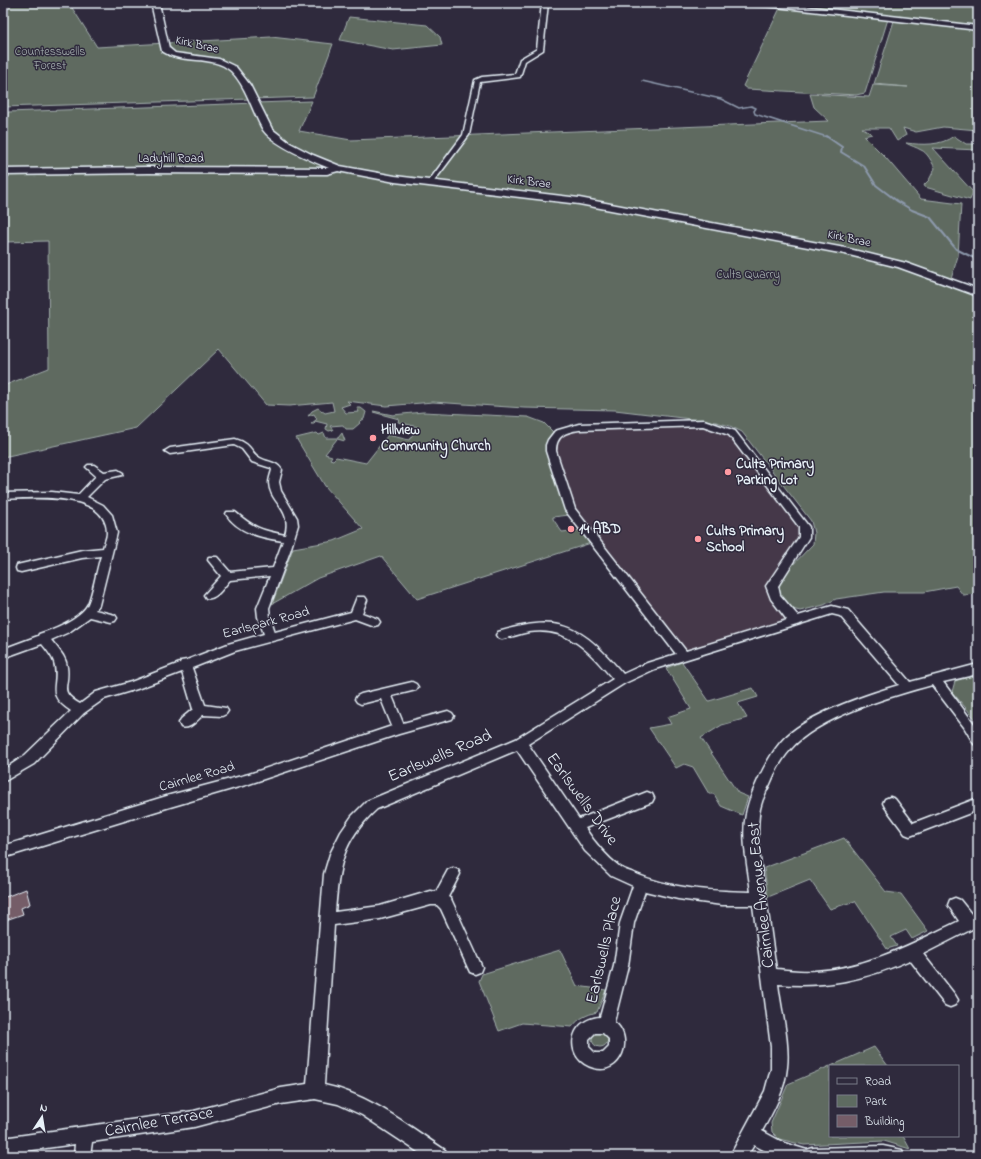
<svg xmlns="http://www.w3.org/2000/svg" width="981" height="1159" font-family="'Indie Flower',sans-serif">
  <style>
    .built { fill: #44394a }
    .green { fill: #5e6b61; stroke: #a3aeac }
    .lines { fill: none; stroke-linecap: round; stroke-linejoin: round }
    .stream-far1 { stroke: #8d99ac; stroke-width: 1.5 }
    .stream { stroke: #8d99ac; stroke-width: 2 }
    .building { fill: #755d68; stroke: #e8f1f8 }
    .street-casing { stroke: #e8f1f8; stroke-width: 3 }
    .secondary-casing { stroke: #e8f1f8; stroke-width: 3 }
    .street { fill: #2f2a3d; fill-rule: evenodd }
    .secondary { fill: #2f2a3d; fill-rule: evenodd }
    .poi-dot { fill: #ff9aa2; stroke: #2f2a3d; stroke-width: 1.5 }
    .labels { text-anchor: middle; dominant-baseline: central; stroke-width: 3; stroke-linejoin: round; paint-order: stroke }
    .far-street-label { font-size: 12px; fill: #e8f1f8; stroke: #2f2a3d }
    .far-park-label { font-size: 12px; fill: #aab5b4; stroke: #2f2a3d }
    .poi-label { font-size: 14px; font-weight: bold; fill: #e8f1f8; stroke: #2f2a3d; text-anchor: start }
    .street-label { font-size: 14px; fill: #e8f1f8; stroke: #2f2a3d }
    .near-street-label { font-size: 17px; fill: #e8f1f8; stroke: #2f2a3d }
  </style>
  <rect width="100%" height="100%" fill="#2f2a3d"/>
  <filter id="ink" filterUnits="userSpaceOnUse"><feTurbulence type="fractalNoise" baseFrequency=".025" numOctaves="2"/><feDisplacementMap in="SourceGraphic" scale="8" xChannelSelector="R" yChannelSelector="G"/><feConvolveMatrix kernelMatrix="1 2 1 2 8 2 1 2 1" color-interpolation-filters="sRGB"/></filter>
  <g filter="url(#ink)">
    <path class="built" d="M704 423 724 429 806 531 773 583 794 620 683 655 581 525 551 451 555 436 569 428Z"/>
    <g class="green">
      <path d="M3 3H69L97 47 271 37 333 44 313 97 3 107Z"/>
      <path d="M777 3H978V27Z"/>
      <path d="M780 8 888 19 865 93 856 95 747 89 743 86Z"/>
      <path d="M349 17 427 25 440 37 442 45 393 50 340 40Z"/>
      <path d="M894 21 978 30V93H976L978 94V130L943 127 916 132 903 128 906 135 897 141 889 128H862L872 134 864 136 886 158 921 199 961 204 958 256 951 279 978 291V594L963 595 956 586 924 592H884L836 599 824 605 800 611 789 608 779 595 780 578 813 544 814 533 811 521 742 432 730 426 716 422 615 410 524 408 433 402 386 406 347 401 350 404 341 407 346 413 359 412 357 408H361L366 412 364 419 359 422 360 423 353 429H346L343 425 330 426 333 430 329 431 326 429 327 424 315 421 314 424H311L317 419 314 414 308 416 312 411 318 408 325 413 334 411 332 402 289 406 266 405 219 349 136 428 3 457V386L49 368 48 241 3 242V171L5 170 8 112 312 101 299 131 351 140 829 121 814 107 810 94 869 97 873 85 908 87 874 84Z"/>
      <path d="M954 136 966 144H978V150L933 148 973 192 970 200 925 187 924 185 929 180 935 168C932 162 927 152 921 150 916 147 911 146 906 143 923 145 940 146 954 136Z"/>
      <path d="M373 411 393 415 423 412 528 417 544 423 553 432 548 439 546 450 569 515 553 517V519L562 532 581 530 591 543 417 599 381 556 318 578 272 604 293 548 334 541 363 529 325 486 296 438 317 433 319 435 324 433 326 438H338L342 433 345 441 337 439 325 454 332 456 330 459 333 460 336 457 366 463 388 435 409 440 418 427 398 422 399 419 373 412Z"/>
      <path d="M682 662 709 701 753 688 758 697 738 703 747 718 722 725 701 738 738 793 748 797 742 815 721 806 714 794H709L693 767 684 764 676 768 649 728 671 724 667 717 691 709 666 668Z"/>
      <path d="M978 674V722L952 692 955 681Z"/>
      <path d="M844 838 886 892 901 894 928 931 912 939 906 930 891 937 897 946 887 949 855 901 830 909 810 880 768 897 764 868Z"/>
      <path d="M560 950 577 986 606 990 597 1012C586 1015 579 1018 572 1027L522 1023 499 1031 479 981 482 974Z"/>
      <circle cx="600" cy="1039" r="8"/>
      <path d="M874 1047 888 1066H831Z"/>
      <path d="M830 1066V1136H903L910 1149 884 1141 804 1145 779 1139 772 1132 771 1123 788 1084Z"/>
    </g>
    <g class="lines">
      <path class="stream-far1" d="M642 81 721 99 739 108 751 106 756 108 754 111 755 114 827 137"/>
      <path class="stream" d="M826 136 842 147 841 152 864 166 876 185 897 201 912 210 930 217 956 249 978 260"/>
    </g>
    <path class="building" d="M26 889 30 904 21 908 23 914 3 921V898Z"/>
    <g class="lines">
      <defs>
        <g id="street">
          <path d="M542 3H548L543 50 525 61 520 77 480 82 469 135 432 184H428V182L463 135 475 80 482 77 515 74 520 59 537 49Z"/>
          <path d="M704 420 735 431 809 527V537L778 586 780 595 798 616 832 606 848 610 910 682 978 664V674L943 682 978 729V745L974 744 964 727 932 685C892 696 817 717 790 750 781 760 775 772 770 784 765 793 760 805 759 815 756 840 761 867 765 891 769 917 772 943 776 969 789 970 802 972 815 971 868 968 913 943 959 921L948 905 950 900 955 898 960 900 972 915 978 912V926L923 954 955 995 958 1000 955 1005 950 1007 945 1005 910 960C865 980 826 988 778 984 781 1010 790 1042 787 1067 785 1090 773 1112 762 1131L784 1143 807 1150 813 1148 883 1146 902 1150 904 1156H775L754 1145 747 1156H730L765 1091 771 1069V1047L753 905H722L678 899 645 891 634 923 628 966 614 1022C635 1037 621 1076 594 1068 563 1060 568 1019 600 1017L614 966 620 923 633 886 611 876 585 851 517 750 377 809C341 842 339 866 335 912L380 906 431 891 436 892 448 870 453 868 458 870 460 874 448 897 451 899 482 967 480 972 475 974 470 972 441 909 437 905H431L380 919 334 925 324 1085C369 1094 407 1125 445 1150L447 1156H424L362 1115 338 1104 315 1099 281 1104 194 1127 92 1142 90 1156H74L75 1144 3 1154V1138L194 1111 281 1088 307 1084 324 874 330 854 341 832 352 816 367 801 516 739 613 679C590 652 568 626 529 632 520 634 511 637 502 639L498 638 496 635 498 632C561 613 582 626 623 674L647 663 676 654 565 510 546 451V445L548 440 555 431 579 424ZM703 426 729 435 799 527V537L766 586 771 599 787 620 686 651 575 509 556 451C556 436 565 432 579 430ZM832 614 840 616 899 685C865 695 802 716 780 743 771 754 764 767 758 780 753 791 748 802 746 814 741 839 748 867 751 892 712 891 670 889 634 873 629 871 624 870 620 867 606 856 595 843 585 828L652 802 654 798 652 794 647 792 579 819 528 744 625 683 655 669ZM595 1033H603L609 1039V1047L603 1053H595L589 1047V1039Z"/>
          <path d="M235 439C253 444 250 453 260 458 269 463 276 461 282 470L279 482 281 491 297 518 298 525 290 551 269 608 270 617 275 632 351 612 357 597H365L367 600 362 613 378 619 380 622 378 625 374 626 355 619 235 651 192 668 205 705 226 708 228 711 226 714 222 716 203 715C196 721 190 730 181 727L179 723 181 719 193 709 182 672 137 689 104 699 84 713 34 764 3 782V770L24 756 71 711C43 693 61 686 54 662 52 656 46 649 42 644L3 658V649L38 636 39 634C54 629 80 619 88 604 93 593 97 568 101 556L82 558 21 572 17 571 16 568 17 565 21 564 82 550 103 548C104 543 107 538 107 533 107 490 31 498 3 499V493L52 492 78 495 96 476 86 467 88 465H94L104 472 118 470 123 473 122 475 105 479 87 497 103 505 112 515 117 533 99 605 95 610 115 615 117 618 115 621 111 622 90 617 69 632 51 640C57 648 66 656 67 667 70 688 57 690 80 704L96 692 131 682 180 663 181 661 187 660 228 644 264 634 258 617 257 608 270 576 230 580C224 586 216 601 206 598L204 595 221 576 208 560 209 557H217L230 572 273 568 283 541C262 538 238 533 226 514L227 512H235C254 528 260 530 285 535 293 508 270 504 269 483 269 479 271 474 272 470L271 468 252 462 242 449 234 445 170 454 165 451 170 448Z"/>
          <path d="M412 682 416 684 418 687 416 690 392 696 403 723 448 711 452 713 454 716 452 719 399 734 249 784 170 807 3 858V846L170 795 249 774 392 726 381 699 361 704 357 702 355 699 357 696 361 694Z"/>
          <path d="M890 797 895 799 913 823 978 798V810L910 836 905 834 885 807 883 803 885 799Z"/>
        </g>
        <g id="secondary">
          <path d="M151 3H159L169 48 175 53 219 59 236 67 250 85 272 129 290 143 313 155 340 166 395 176 579 198 845 248 906 263 978 289V296L898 267 845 254 579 204 395 182 338 171 327 174 148 173 3 175V169L148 167 329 168C312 161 273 145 263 130 252 111 247 87 231 71 212 54 182 65 162 51Z"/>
          <path d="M735 3H777L978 26V30L776 7 739 5Z"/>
        </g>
      </defs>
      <use href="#street" class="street-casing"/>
      <use href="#secondary" class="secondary-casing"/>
      <use href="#street" class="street"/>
      <use href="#secondary" class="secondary"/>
    </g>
  </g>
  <g class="poi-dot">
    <circle cx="373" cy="438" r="4"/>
    <circle cx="728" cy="472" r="4"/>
    <circle cx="571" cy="529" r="4"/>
    <circle cx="698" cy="539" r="4"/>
  </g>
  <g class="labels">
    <g class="far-street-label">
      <text transform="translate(197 45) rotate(13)">Kirk Brae</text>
      <text x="171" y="159">Ladyhill Road</text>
      <text transform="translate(529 182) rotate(7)">Kirk Brae</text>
      <text transform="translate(849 239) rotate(12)">Kirk Brae</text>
    </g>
    <g class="far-park-label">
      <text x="50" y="52">Countesswells<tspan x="50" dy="14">Forest</tspan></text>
      <text x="748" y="275">Cults Quarry</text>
    </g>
    <g class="poi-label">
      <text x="381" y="430">Hillview<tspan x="381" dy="16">Community Church</tspan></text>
      <text x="736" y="464">Cults Primary<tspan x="736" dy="16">Parking Lot</tspan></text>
      <text x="579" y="529">14 ABD</text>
      <text x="706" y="531">Cults Primary<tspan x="706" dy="16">School</tspan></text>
    </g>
    <g class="street-label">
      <text transform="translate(266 623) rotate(-15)">Earlspark Road</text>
      <text transform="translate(197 777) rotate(-16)">Cairnlee Road</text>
    </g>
    <g class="near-street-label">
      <text transform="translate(440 756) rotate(-23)">Earlswells Road</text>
      <text transform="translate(582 799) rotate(54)">Earlswells Drive</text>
      <text transform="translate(761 895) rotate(-96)">Cairnlee Avenue East</text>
      <text transform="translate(604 950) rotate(-77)">Earlswells Place</text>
      <text transform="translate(159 1122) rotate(-10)">Cairnlee Terrace</text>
    </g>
  </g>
  <rect width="981" height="1159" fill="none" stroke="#2f2a3d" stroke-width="16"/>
  <rect x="8" y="8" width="965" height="1143" fill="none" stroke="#e8f1f8" stroke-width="1.5" filter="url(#ink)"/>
  <rect x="829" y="1065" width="130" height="72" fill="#2f2a3d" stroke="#797a88"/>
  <rect x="837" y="1078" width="20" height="6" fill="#2f2a3d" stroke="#797a88"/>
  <text x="865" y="1085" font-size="12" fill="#e8f1f8">Road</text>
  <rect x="837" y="1095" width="20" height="12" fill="#5e6b61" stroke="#797a88"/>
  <text x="865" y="1105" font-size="12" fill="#e8f1f8">Park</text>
  <rect x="837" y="1115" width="20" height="12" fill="#755d68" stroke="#797a88"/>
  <text x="865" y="1125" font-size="12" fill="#e8f1f8">Building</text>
  <g transform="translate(42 1117) rotate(12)" stroke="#2f2a3d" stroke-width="3" paint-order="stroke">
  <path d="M0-3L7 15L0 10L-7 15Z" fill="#e8f1f8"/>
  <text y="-6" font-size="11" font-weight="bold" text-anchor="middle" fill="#e8f1f8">N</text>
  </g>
</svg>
